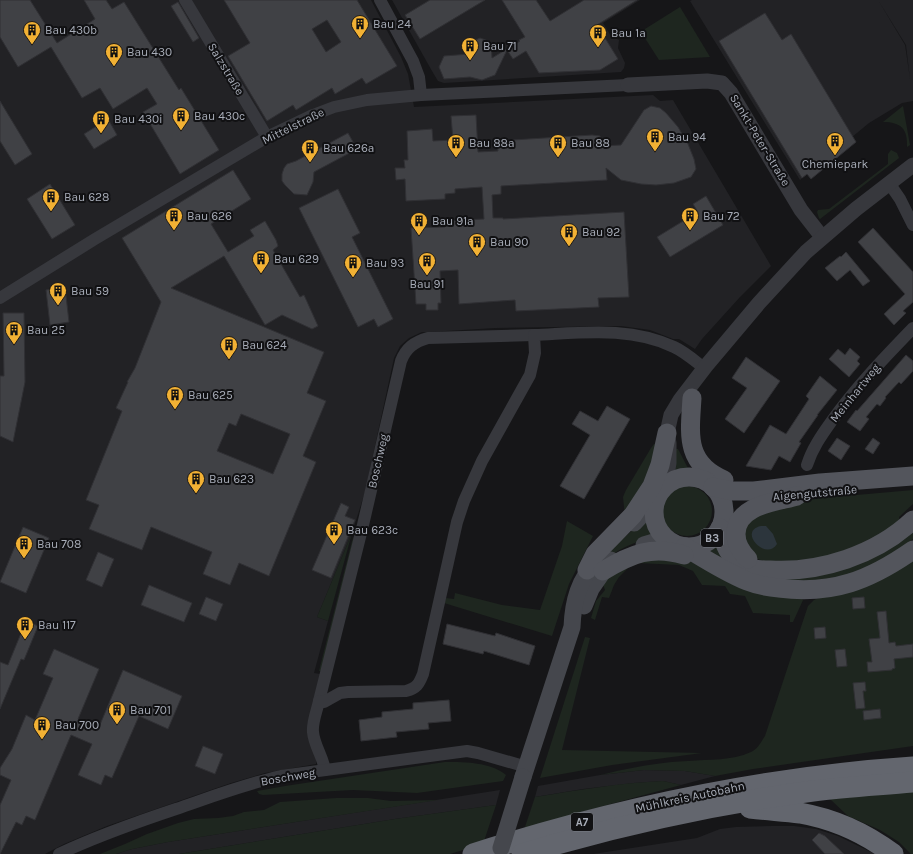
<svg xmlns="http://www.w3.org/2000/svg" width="913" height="854" font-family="Karla,sans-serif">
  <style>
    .built { fill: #222225 }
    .green { fill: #1e261f }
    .water { fill: #2c353c }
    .building { fill: #404145; stroke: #303034; fill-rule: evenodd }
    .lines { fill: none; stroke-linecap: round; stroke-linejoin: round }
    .minor { stroke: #37383d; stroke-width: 12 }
    .tertiary { stroke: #37383d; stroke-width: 15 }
    .secondary { stroke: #45474d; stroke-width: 17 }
    .primary { stroke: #53555c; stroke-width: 19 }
    .motorway { stroke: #63666e; stroke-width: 21 }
    .secondary-bridge { stroke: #45474d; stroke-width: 17 }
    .labels { text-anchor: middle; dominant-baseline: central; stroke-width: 4; stroke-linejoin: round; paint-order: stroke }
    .shield { fill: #111113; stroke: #7b7e86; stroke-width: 1 }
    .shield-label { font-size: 11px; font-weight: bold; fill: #a8adb8 }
    .poi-label { font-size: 12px; fill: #a8adb8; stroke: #111113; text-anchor: start }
    .street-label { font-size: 12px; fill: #a8adb8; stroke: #111113 }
  </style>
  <rect width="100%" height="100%" fill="#161618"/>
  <g class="built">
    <path d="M0 0H371L401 57 408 74 414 107 653 95 660 101 673 100 771 266 740 297 702 339 695 349 679 339H673L650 330 621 326 495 328 430 332H422L409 338 400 346 394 358 365 492 352 533 317 617 328 621 314 673 320 674 316 764 265 773 231 783 107 826 64 844 45 854H0Z"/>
    <path d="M392 0H640L603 23 611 36 619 40 618 48 625 63 624 68 621 72 444 83 438 81 432 71Z"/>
    <path d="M692 0H878L905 45 910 79 906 45 878 0H913V101L902 103 869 123 800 180 690 1Z"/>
    <path d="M644 770 685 771 715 776 681 785 663 781 634 783 583 789 535 797 538 786 600 775Z"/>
    <path d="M500 790 496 805 395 819 179 854H116L132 849 168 842Z"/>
    <path d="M772 826H794L816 829 838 836 875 854H593L697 838 720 829 736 827Z"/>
  </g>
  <g class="green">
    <path d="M680 7 710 57 659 60 643 35 645 29Z"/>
    <path d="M903 106 910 145 907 147C908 129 901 122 883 122Z"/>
    <path d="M891 150 897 153 899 158 820 219 819 218 817 212 818 210 829 209 888 164V154Z"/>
    <path d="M654 444 659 445 657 458 625 516 623 497 626 490 651 448Z"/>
    <path d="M673 449H678L689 470 674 471Z"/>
    <circle cx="687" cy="511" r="25"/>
    <path d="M913 490V504L899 517 900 521 884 535 820 560 765 562 753 557 745 549 743 525 748 519 800 500Z"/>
    <path d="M646 518 650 531 656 537C633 542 620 548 602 562L617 544Z"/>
    <path d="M567 521 593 536 569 584 552 636 444 603 446 598 454 599 455 593 502 605 540 610 562 546Z"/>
    <path d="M360 522 322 671H319L352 541Z"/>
    <path d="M913 527V539L896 554 850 576 801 584 756 578 703 549 713 544 717 541 777 578Z"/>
    <path d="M352 533 328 621 317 617Z"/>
    <path d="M680 558 801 598 803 600 793 622H790V615L753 613 745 596 730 594 725 586 702 585 693 571 679 565 638 563 628 568 619 577 614 585 609 598 602 597 595 620 591 618 596 601 605 590 602 582 631 559Z"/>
    <path d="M913 558V746L753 769 715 776 685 771 644 770 600 775C629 768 659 762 688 761 710 759 731 761 751 752 758 749 761 742 765 736L801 627 808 606 814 600Z"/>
    <path d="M585 637 590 638 562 750 702 753 612 765 540 778Z"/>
    <path d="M445 762C464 762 491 762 506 775L503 781 417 793 353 790 263 795 259 794 257 791 285 786Z"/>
    <path d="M663 781 681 785 585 811 524 830 535 797C578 790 620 783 663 781Z"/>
    <path d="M913 791V854H911L899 842 880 830 848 816 830 799Z"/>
    <path d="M336 798H368L391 801 438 800 168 842 132 849 116 854H100L125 844 147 834 178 823 194 819 218 818 233 816 244 812 264 810 280 802Z"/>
    <path d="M496 805 483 844 450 854H179L395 819Z"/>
  </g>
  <path class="water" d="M761 526H766L773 534 777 544C766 562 737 531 761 526Z"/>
  <g class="building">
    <path d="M0 0H30L57 43 95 19 84 0H106L112 9 124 2 179 90 181 88 219 150 180 174 143 112 157 104 147 88 113 109 100 88 82 98 51 47 18 67 0 37Z"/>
    <path d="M224 0H357L397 66 366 84 362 78 335 94 332 88 296 110 293 105 267 121 228 56 250 43ZM327 20 341 42 326 52 312 29Z"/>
    <path d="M430 0H485L420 39 405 15Z"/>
    <path d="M502 0H536L550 21 584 0H637L597 25 618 59 600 70 539 73 526 51 513 59 507 50 495 75 482 80 470 77 444 79 439 67 444 56 470 54 469 43 480 38 491 42 492 58 520 41 519 40 525 37Z"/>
    <path d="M178 2 199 38 193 42 171 6Z"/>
    <path d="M765 13 782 40 791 34 856 142 811 179 807 174 802 178 719 41Z"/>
    <path d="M0 101 32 154 15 165 0 141Z"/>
    <path d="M651 106 660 108 666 113 678 127 688 144 694 159 696 169 691 177 674 183 656 185 641 184 621 180 606 168 607 180 501 186V194L492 195 493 218H503V219L624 212 629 297 598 298 599 307 516 311 515 300 459 304 458 270 440 271 441 303H438V310H426V304H416L411 228 445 227 444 221 484 219 482 187 455 189V193L445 194V199L406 201 405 179 396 180 395 168H405L404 160H408L407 131 432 129 433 141 453 140 451 116 476 115 478 152 498 151 497 141 592 135 600 136 602 146 621 145 644 110Z"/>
    <path d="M108 119 117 135 94 149 84 134Z"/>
    <path d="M348 133 357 149 314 172 313 182 307 195 294 194 285 185 282 181V174L284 168 287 164 296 161Z"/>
    <path d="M233 170 251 199 211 224 228 252 254 236 250 230 265 221 276 240 278 246 273 250 300 297 304 295 318 326 312 329 282 315 265 325 224 256 171 288 324 352 307 393 326 401 303 456 316 462 269 576 239 563 230 585 203 574 212 552 151 527 142 550 89 529 99 505 86 500 122 411 116 408 128 382H127L135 368 161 302 122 238ZM241 414 290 434 273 474 217 451 229 423 236 426Z"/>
    <path d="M50 184 75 225 52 239 27 199Z"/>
    <path d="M338 189 360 233 352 237 393 319 378 327 374 319 358 327 299 208Z"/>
    <path d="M706 196 723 225 670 257 657 237 698 212 693 204Z"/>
    <path d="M873 228 913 272V302L903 311 906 313 894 325 884 314 905 294 858 242Z"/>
    <path d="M846 252 870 281 863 286 850 270 837 281 825 268 840 256 841 257Z"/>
    <path d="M65 287 69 322 50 325 46 290Z"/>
    <path d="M3 313H24L25 382 13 442 0 436V376H4Z"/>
    <path d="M850 348 860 357 857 361 860 364 849 377 829 359 838 349 845 355Z"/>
    <path d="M906 355 913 361V371L901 384 899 382 885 397 886 398 880 406 877 404 866 417 869 419 860 431 847 422 856 410 857 411Z"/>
    <path d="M746 357 780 381 744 433 725 419 747 388 732 378Z"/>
    <path d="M820 376 837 390 817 415H818L799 442 801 443 790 462 779 456 771 470 746 466 770 425 786 434 809 399 806 396Z"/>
    <path d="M607 406 630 419 584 499 560 486 590 435 572 424 580 411 598 421Z"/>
    <path d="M837 438 850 446 841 460 828 451Z"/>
    <path d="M873 438 880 443 873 454 865 449Z"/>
    <path d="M341 503 349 507 345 516 355 520 331 578 312 570Z"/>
    <path d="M23 527 49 538 26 593 0 582Z"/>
    <path d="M98 552 114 559 102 587 86 580Z"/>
    <path d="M149 585 192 603 184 622 141 605Z"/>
    <path d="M206 597 223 604 216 621 199 614Z"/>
    <path d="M864 597 865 608 853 609 852 598Z"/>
    <path d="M886 611 889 643 895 642 896 646 913 644V657L894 659 895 668 892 669V670L868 672 867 662H872L869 639 880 638 877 612Z"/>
    <path d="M26 621 38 626 24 660 21 659 0 709V662L8 665Z"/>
    <path d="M447 624 495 636 496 633 535 646 529 665 484 651 483 654 443 644Z"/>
    <path d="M825 627 826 638 815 639 814 628Z"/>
    <path d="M54 649 99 669 78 719 99 727 123 670 182 696 168 729 139 716 112 778 105 775 101 785 78 775 92 744 71 735 35 820 26 816 22 825 16 822 0 854V805L11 780 0 775V768L12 749 26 715 35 720 53 678 43 674Z"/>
    <path d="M845 649 847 666 837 667 835 650Z"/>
    <path d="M865 682 866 691H863L865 708 856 709 853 683Z"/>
    <path d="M449 700 451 721 428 723 429 729 396 732 397 737 361 741 359 720 382 717V712L413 709V703Z"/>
    <path d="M880 709 881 718 864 720 863 711Z"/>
    <path d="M203 746 223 754 215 774 195 766Z"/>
    <path d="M819 833 825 836 844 854H825L812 840Z"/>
  </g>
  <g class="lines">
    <g class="minor">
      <path d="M185 0 267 137"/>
      <path d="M380 0 413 61 419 77 421 95"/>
      <path d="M889 183 900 199 913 225"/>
      <path d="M0 298 95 239 267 137 313 115 334 107 367 100 421 95 628 85"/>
      <path d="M807 465C812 449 821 436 831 422 855 388 884 358 913 328"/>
      <path d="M319 701 363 525 401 361C406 348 414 342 428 338L534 335"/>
      <path d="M325 770C323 757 314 745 313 732 312 722 317 711 319 701L324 702 340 693 348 692 406 691C417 688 419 684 423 674L457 522 464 501 482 461 530 375 535 353 534 335C581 333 630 326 674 347 685 352 695 361 704 368"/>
      <path d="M59 854C97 836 137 822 176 809 211 797 245 784 281 776L467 751 478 753 527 767"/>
    </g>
    <g class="tertiary">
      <path d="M628 85 707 81 722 83 731 93 801 210 822 237"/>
      <path d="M665 486 669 463V443L667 433 671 415 680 400 706 366 759 303 806 252 856 209 913 165"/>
    </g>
    <g class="secondary">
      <path d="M634 523 656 500"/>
      <path d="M644 545 654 542H670"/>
      <path d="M584 606 591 589 611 560"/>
      <path d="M523 777 572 627C573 601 579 579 597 561"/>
    </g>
    <g class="primary">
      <path d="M692 398C690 433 684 463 724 480"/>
      <circle cx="689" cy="512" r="35"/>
      <path d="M713 487 732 491H754L820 483 913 476"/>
      <path d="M720 528C724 543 729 559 743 566 751 570 761 570 770 570 820 573 876 555 913 520"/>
      <path d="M685 547C705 559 725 572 747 581 757 585 768 587 779 588 833 595 870 580 913 550"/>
      <path d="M748 559C742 553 736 544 736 534 736 505 776 502 797 496"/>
      <path d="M587 570 595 554 633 515 652 486 660 465 667 433"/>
      <path d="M603 571C631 554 652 545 684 555"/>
    </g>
    <g class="motorway">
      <path d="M750 808C767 810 783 811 800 813 834 819 865 833 893 854"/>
      <path d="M473 854C617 808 761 777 913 767"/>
      <path d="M522 854C617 826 715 804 813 791 846 787 880 785 913 782"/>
    </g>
    <path class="secondary-bridge" d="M501 848 523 777"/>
  </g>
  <defs>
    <symbol id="building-pin" viewBox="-11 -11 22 30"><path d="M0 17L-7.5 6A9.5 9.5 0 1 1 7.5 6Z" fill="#f2b134" stroke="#111113"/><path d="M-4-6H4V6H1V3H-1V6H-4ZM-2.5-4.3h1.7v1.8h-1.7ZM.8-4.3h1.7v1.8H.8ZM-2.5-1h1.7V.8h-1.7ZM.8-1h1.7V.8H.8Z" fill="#111"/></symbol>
  </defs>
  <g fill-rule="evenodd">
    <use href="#building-pin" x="350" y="14" width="20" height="27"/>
    <use href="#building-pin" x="22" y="20" width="20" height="27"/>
    <use href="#building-pin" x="588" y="23" width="20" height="27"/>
    <use href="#building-pin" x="460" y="36" width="20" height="27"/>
    <use href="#building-pin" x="104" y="42" width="20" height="27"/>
    <use href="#building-pin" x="171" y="106" width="20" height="27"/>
    <use href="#building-pin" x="91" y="109" width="20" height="27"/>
    <use href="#building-pin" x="645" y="127" width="20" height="27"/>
    <use href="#building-pin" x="825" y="131" width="20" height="27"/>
    <use href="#building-pin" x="446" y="133" width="20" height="27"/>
    <use href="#building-pin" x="548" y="133" width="20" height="27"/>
    <use href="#building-pin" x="300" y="138" width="20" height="27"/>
    <use href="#building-pin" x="41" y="187" width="20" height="27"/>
    <use href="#building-pin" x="164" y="206" width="20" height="27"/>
    <use href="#building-pin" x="680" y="206" width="20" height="27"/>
    <use href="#building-pin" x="409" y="211" width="20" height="27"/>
    <use href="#building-pin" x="559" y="222" width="20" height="27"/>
    <use href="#building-pin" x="467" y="232" width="20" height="27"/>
    <use href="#building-pin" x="251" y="249" width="20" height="27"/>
    <use href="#building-pin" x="417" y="251" width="20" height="27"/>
    <use href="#building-pin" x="343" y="253" width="20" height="27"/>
    <use href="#building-pin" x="48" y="281" width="20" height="27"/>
    <use href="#building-pin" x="4" y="320" width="20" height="27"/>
    <use href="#building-pin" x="219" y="335" width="20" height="27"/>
    <use href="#building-pin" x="165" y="385" width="20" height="27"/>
    <use href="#building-pin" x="186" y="469" width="20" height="27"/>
    <use href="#building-pin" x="324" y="520" width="20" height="27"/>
    <use href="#building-pin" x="14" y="534" width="20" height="27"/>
    <use href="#building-pin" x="15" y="615" width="20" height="27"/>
    <use href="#building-pin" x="107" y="700" width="20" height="27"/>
    <use href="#building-pin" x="32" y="715" width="20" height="27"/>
  </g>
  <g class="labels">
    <g class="shield">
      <rect x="701" y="529" width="22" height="18" rx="3"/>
      <rect x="571" y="813" width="22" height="18" rx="3"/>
    </g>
    <g class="shield-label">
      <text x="712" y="538">B3</text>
      <text x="582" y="822">A7</text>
    </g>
    <g class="poi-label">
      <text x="373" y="24">Bau 24</text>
      <text x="45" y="30">Bau 430b</text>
      <text x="611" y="33">Bau 1a</text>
      <text x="483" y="46">Bau 71</text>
      <text x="127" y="52">Bau 430</text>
      <text x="194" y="116">Bau 430c</text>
      <text x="114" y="119">Bau 430i</text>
      <text x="668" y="137">Bau 94</text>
      <text x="469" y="143">Bau 88a</text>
      <text x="571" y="143">Bau 88</text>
      <text x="323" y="148">Bau 626a</text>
      <text x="835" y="164" text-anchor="middle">Chemiepark</text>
      <text x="64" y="197">Bau 628</text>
      <text x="187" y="216">Bau 626</text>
      <text x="703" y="216">Bau 72</text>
      <text x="432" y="221">Bau 91a</text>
      <text x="582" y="232">Bau 92</text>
      <text x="490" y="242">Bau 90</text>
      <text x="274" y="259">Bau 629</text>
      <text x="366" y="263">Bau 93</text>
      <text x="427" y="284" text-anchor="middle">Bau 91</text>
      <text x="71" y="291">Bau 59</text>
      <text x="27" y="330">Bau 25</text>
      <text x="242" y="345">Bau 624</text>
      <text x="188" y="395">Bau 625</text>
      <text x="209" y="479">Bau 623</text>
      <text x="347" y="530">Bau 623c</text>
      <text x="37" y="544">Bau 708</text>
      <text x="38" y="625">Bau 117</text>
      <text x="130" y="710">Bau 701</text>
      <text x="55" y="725">Bau 700</text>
    </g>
    <g class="street-label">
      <text transform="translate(226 69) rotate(59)">Salzstraße</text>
      <text transform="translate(293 126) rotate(-26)">Mittelstraße</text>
      <text transform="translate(760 140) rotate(59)">Sankt-Peter-Straße</text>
      <text transform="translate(855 393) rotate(-51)">Meinhartweg</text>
      <text transform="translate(378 461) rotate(-77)">Boschweg</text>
      <text transform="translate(815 493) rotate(-5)">Aigengutstraße</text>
      <text transform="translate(288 777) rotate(-10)">Boschweg</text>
      <text transform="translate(690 797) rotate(-12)">Mühlkreis Autobahn</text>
    </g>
  </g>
</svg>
